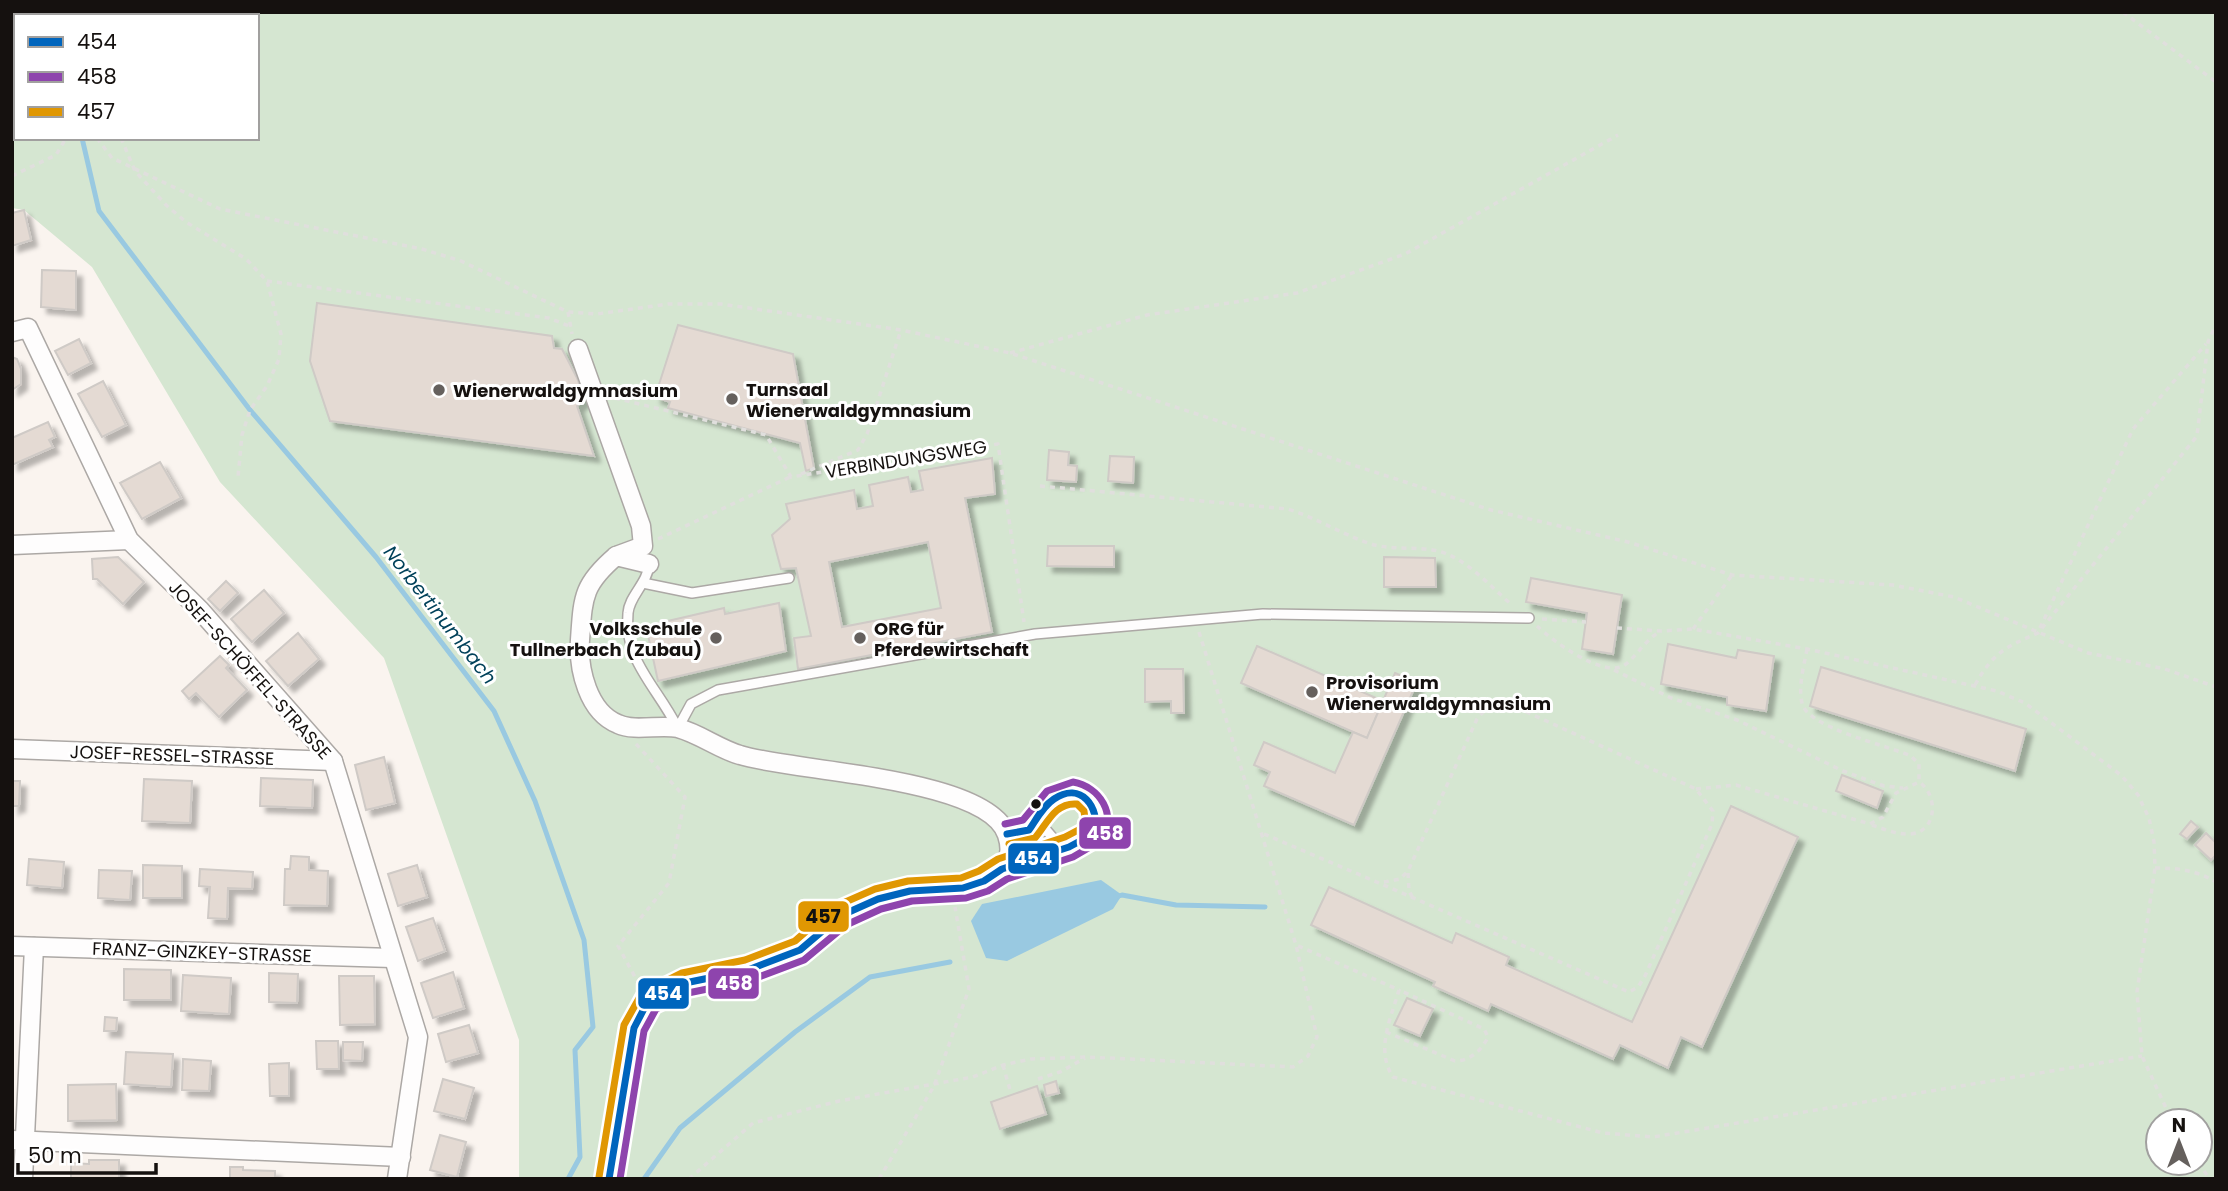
<svg xmlns="http://www.w3.org/2000/svg" width="2228" height="1191" font-family="Poppins,sans-serif">
  <style>
    .green { fill: #d5e6d1; fill-rule: evenodd }
    .water { fill: #99c9e1 }
    .lines { fill: none; stroke-linecap: round; stroke-linejoin: round }
    .stream { stroke: #99c9e1; stroke-width: 5 }
    .building { fill: #e4dad3; stroke: #cfcac6; stroke-width: 2; fill-rule: evenodd; filter: url(#shadow) }
    .service-casing { stroke: #aca8a5; stroke-width: 12 }
    .minor-casing { stroke: #aca8a5; stroke-width: 21 }
    .path { stroke: #e0dfdd; stroke-width: 3.5; stroke-dasharray: 5 5; stroke-linecap: butt }
    .service { stroke: #fefdfd; stroke-width: 9 }
    .minor { stroke: #fefdfd; stroke-width: 18 }
    .bus-1-casing { stroke: #fff; stroke-width: 12 }
    .bus-2-casing { stroke: #fff; stroke-width: 12 }
    .bus-3-casing { stroke: #fff; stroke-width: 12 }
    .bus-1 { stroke: #0065bd; stroke-width: 7 }
    .bus-2 { stroke: #8e44ad; stroke-width: 7 }
    .bus-3 { stroke: #e09702; stroke-width: 7 }
    .poi-dot { fill: #65605d; stroke: #fff; stroke-width: 2.5 }
    .bus-dot { fill: #15110f; stroke: #fff; stroke-width: 2.5 }
    .labels { text-anchor: middle; dominant-baseline: central; stroke-width: 6; stroke-linejoin: round; paint-order: stroke }
    .poi-label { font-size: 18px; font-weight: bold; fill: #15110f; stroke: #fff; text-anchor: start }
    .street-label { font-size: 18px; fill: #15110f; stroke: #fff }
    .water-label { font-size: 19px; font-style: italic; fill: #01415a; stroke: #fff }
    .line-badge { stroke: #fff; stroke-width: 2.5 }
    .badge-label { font-size: 19px; text-anchor: middle; font-weight: bold; fill: #fff }
    .pale-badge-label { font-size: 19px; text-anchor: middle; font-weight: bold; fill: #111 }
  </style>
  <defs>
    <filter id="shadow"><feDropShadow dx="6" dy="6" stdDeviation="2" flood-color="#0004"/></filter>
  </defs>
  <rect width="100%" height="100%" fill="#faf4ef"/>
  <path class="green" d="M12 12H2216V1179H519V1040L384 658 220 482 92 267 24 210 12 208ZM16 16H257V138H16ZM2158 1121H2200V1163H2158Z"/>
  <path class="water" d="M1101 880 1122 895 1113 909 1007 961 986 958 971 921 982 904Z"/>
  <g class="lines">
    <g class="stream">
      <path d="M54 12V16"/>
      <path d="M82 138 99 211 250 410 376 557 494 711 535 801 584 940 593 1027 575 1050 580 1157 568 1179"/>
      <path d="M1116 897 1122 895 1176 905 1265 907"/>
      <path d="M644 1179 680 1128 795 1032 870 977 950 962"/>
    </g>
  </g>
  <g class="building">
    <path d="M24 210 31 240 12 246V213Z"/>
    <path d="M42 270 76 271V310L41 307Z"/>
    <path d="M317 303 552 336 554 348 562 349 577 378 585 399 577 406 594 456 330 421 310 361Z"/>
    <path d="M678 325 793 354 814 468 806 471 800 443 668 408 670 402 655 397Z"/>
    <path d="M79 339 91 363 68 375 55 351Z"/>
    <path d="M12 357 17 359 21 369V384L12 390Z"/>
    <path d="M103 381 126 425 102 437 78 394Z"/>
    <path d="M48 422 55 437 49 440 53 447 12 465V438Z"/>
    <path d="M1049 450 1069 452 1068 465 1077 466 1076 482 1047 480Z"/>
    <path d="M1110 456 1134 457 1133 483 1108 481Z"/>
    <path d="M992 458 995 494 965 498 992 632 798 669 794 638 811 636 796 568 781 569 772 535 790 519 786 504 854 490 857 509 873 506 869 485 908 477 911 492 923 490 919 471ZM928 542 941 608 842 627 829 562Z"/>
    <path d="M160 462 181 498 142 519 120 483Z"/>
    <path d="M1048 546H1114V567L1047 566Z"/>
    <path d="M118 557 144 582 123 604 97 579H93L92 559Z"/>
    <path d="M1384 557 1435 558 1436 587H1384Z"/>
    <path d="M1531 578 1622 595 1613 654 1582 649 1587 613 1526 602Z"/>
    <path d="M226 581 238 593 220 611 208 599Z"/>
    <path d="M264 590 284 613 252 642 231 619Z"/>
    <path d="M779 603 786 651 658 681 646 626 724 608 725 614Z"/>
    <path d="M298 633 319 659 288 686 266 661Z"/>
    <path d="M1668 644 1736 658 1738 650 1774 656 1766 711 1727 705V697L1661 684Z"/>
    <path d="M1257 646 1383 701 1367 738 1241 683Z"/>
    <path d="M220 656 229 665 226 668 247 690 219 717 196 693 189 699 182 691Z"/>
    <path d="M1821 667 2026 729 2015 771 1810 706Z"/>
    <path d="M1145 669H1183L1184 713H1171V701L1145 702Z"/>
    <path d="M1395 673 1417 682 1354 825 1264 786 1270 772 1254 765 1264 742 1335 773 1353 732 1367 738Z"/>
    <path d="M384 757 395 803 366 810 355 765Z"/>
    <path d="M1842 775 1883 791 1877 808 1836 791Z"/>
    <path d="M261 778 313 780 312 808 260 806Z"/>
    <path d="M144 779 192 781 190 823 142 821Z"/>
    <path d="M12 781H20L19 806H13V810Z"/>
    <path d="M1731 806 1798 837 1702 1047 1681 1037 1668 1068 1620 1045 1613 1059 1491 1004 1488 1011 1433 986 1435 982 1311 925 1329 887 1452 943 1456 933 1509 957 1506 965 1632 1022Z"/>
    <path d="M2191 821 2198 827 2187 839 2180 834Z"/>
    <path d="M2206 833 2216 843V855L2211 860 2195 845Z"/>
    <path d="M291 856 309 857V870L328 871 327 906 284 905 285 869H290Z"/>
    <path d="M29 859 64 862 62 888 27 885Z"/>
    <path d="M143 865 182 866V898H143Z"/>
    <path d="M417 865 427 897 398 906 388 874Z"/>
    <path d="M200 869 253 872 252 889 228 888 227 919 208 918 210 887 199 886Z"/>
    <path d="M99 870 132 871 130 900 98 898Z"/>
    <path d="M433 918 445 951 418 961 406 927Z"/>
    <path d="M124 969 171 970V1000H124Z"/>
    <path d="M453 972 464 1008 433 1018 421 983Z"/>
    <path d="M269 973 298 974 297 1003 269 1002Z"/>
    <path d="M183 975 231 978 229 1014 181 1011Z"/>
    <path d="M339 976H374L375 1024 340 1025Z"/>
    <path d="M1407 998 1433 1009 1420 1036 1394 1025Z"/>
    <path d="M105 1017 117 1018 116 1031H104Z"/>
    <path d="M469 1025 478 1053 446 1062 438 1034Z"/>
    <path d="M316 1041H338L339 1069H317Z"/>
    <path d="M343 1042H363L362 1061 343 1060Z"/>
    <path d="M126 1052 173 1054 171 1087 124 1084Z"/>
    <path d="M183 1059 211 1061 209 1091 182 1090Z"/>
    <path d="M289 1063V1096H270L269 1064Z"/>
    <path d="M443 1079 474 1088 465 1119 434 1111Z"/>
    <path d="M1056 1081 1059 1093 1046 1096 1044 1085Z"/>
    <path d="M116 1084 117 1120 68 1121V1085Z"/>
    <path d="M1037 1086 1046 1114 1000 1129 991 1102Z"/>
    <path d="M440 1135 466 1142 457 1177 430 1170Z"/>
    <path d="M89 1160H119V1179H71V1163L89 1164Z"/>
    <path d="M230 1167H243V1170L275 1171V1179H230Z"/>
  </g>
  <g class="lines">
    <defs>
      <g id="service">
        <path d="M649 564C648 583 629 596 628 613 623 660 658 688 677 727"/>
        <path d="M643 583 692 593 789 578"/>
        <path d="M678 728 691 704 718 690 1035 634 1263 614 1529 618"/>
        <path d="M1007 834 1047 831 1053 838 1041 854"/>
        <path d="M1003 868C1025 860 1081 849 1095 833 1115 809 1079 787 1058 798 1046 803 1037 820 1029 830"/>
      </g>
      <g id="minor">
        <path d="M12 332 28 328 129 540 200 610 333 761 418 1037 397 1179"/>
        <path d="M578 349 641 526 643 546 616 556"/>
        <path d="M12 545 129 540"/>
        <path d="M12 749 333 761"/>
        <path d="M12 946 392 958"/>
        <path d="M12 1140 401 1157"/>
        <path d="M23 1179 34 947"/>
        <path d="M609 1179C615 1144 627 1023 648 1001 668 982 720 978 746 971 763 966 782 959 798 951 814 943 825 926 840 917 851 909 866 903 879 899 912 888 1028 899 1007 835 988 777 794 772 740 755 719 749 700 734 678 728 660 724 635 732 618 724 588 712 578 669 580 640 583 598 582 585 616 556L649 564"/>
      </g>
    </defs>
    <use href="#service" class="service-casing"/>
    <use href="#minor" class="minor-casing"/>
    <g class="path">
      <path d="M82 12 83 16"/>
      <path d="M2123 12 2216 82"/>
      <path d="M97 138 112 158 220 209 422 249 461 261 568 312 597 314 668 304H721L901 330 1010 353 1491 510 1628 542 1732 575 1893 585 1954 597 2088 653 2165 669 2216 687"/>
      <path d="M121 138 135 171 166 205 186 222 246 259 267 281 281 334 279 359 267 386 250 410 242 435 238 477"/>
      <path d="M12 176 56 155 66 138"/>
      <path d="M267 281 549 318 569 326"/>
      <path d="M568 312 572 334"/>
      <path d="M1010 353 1147 315 1297 293 1405 254 1618 135"/>
      <path d="M615 398 766 435 791 477 998 444 1024 622"/>
      <path d="M801 474 858 450 867 434 901 330"/>
      <path d="M1040 486 1288 509C1316 518 1340 533 1368 543 1391 551 1415 546 1438 551 1466 558 1491 587 1512 605"/>
      <path d="M658 539 790 477"/>
      <path d="M1542 619 1586 622"/>
      <path d="M1537 626C1553 641 1601 677 1623 666 1634 660 1643 642 1659 632"/>
      <path d="M1617 628 1661 631 1693 629 1807 649 1997 691 2025 703 2122 776 2138 795 2149 818 2154 842 2155 868 2137 992 2142 1056 2172 1121"/>
      <path d="M2040 628 2133 429 2206 344"/>
      <path d="M1693 629 1732 575"/>
      <path d="M1199 632 1296 945 1399 990C1391 1018 1375 1050 1393 1077L1603 1133 1653 1137 2142 1056"/>
      <path d="M1614 670 1671 698 1737 720 1843 771 1884 786 1903 788"/>
      <path d="M1975 685C1993 653 2005 647 2038 633L2197 436 2208 342 2216 324"/>
      <path d="M636 744 685 797 669 883 618 946 640 986"/>
      <path d="M1696 789 1736 785 1870 824 1883 817 1896 793 1919 782V764L1911 756C1887 745 1807 728 1802 703 1798 686 1804 666 1807 649"/>
      <path d="M1872 825C1884 829 1897 835 1911 834 1938 831 1938 794 1919 782"/>
      <path d="M1264 834 1379 883 1400 879 1408 871 1477 719C1486 707 1494 705 1509 704L1696 789 1713 811 1712 824 1645 976 1638 987 1629 992 1379 883"/>
      <path d="M2155 868C2178 868 2196 870 2216 882"/>
      <path d="M1408 873 1409 891 1413 898"/>
      <path d="M1386 1032 1455 1061C1470 1061 1482 1050 1488 1037L1484 1029 1399 990"/>
      <path d="M1003 1065 1010 1090"/>
      <path d="M1038 1079 1060 1072 1085 1058"/>
      <path d="M2198 1163 2210 1179"/>
      <path d="M689 1179 753 1123 839 1101 973 1077 1003 1065 1031 1059 1087 1057 1293 1067 1308 1056 1317 1037 1296 945"/>
      <path d="M879 1179 934 1086 969 989 955 907"/>
    </g>
    <use href="#service" class="service"/>
    <use href="#minor" class="minor"/>
    <defs>
      <path id="bus-1" d="M609 1179 634 1028 648 1001 685 983 748 970 800 950 840 916 878 899 910 891 963 888 984 881 1002 869 1069 847 1095 833C1100 807 1081 781 1054 799 1043 806 1036 820 1029 830L1007 834"/>
      <path id="bus-2" d="M620 1179 644 1031 656 1009 688 993 751 980 804 960 846 925 881 909 912 901 966 898 988 891 1007 879 1073 857 1102 840C1117 814 1100 787 1073 782L1047 791 1023 820 1005 824"/>
      <path id="bus-3" d="M599 1177 624 1025 642 993 682 973 745 960 795 941 834 907 875 889 908 881 961 878 979 871 998 859 1065 837 1086 826 1084 811 1077 804C1055 802 1047 824 1035 838L1009 844"/>
    </defs>
    <use href="#bus-1" class="bus-1-casing"/>
    <use href="#bus-2" class="bus-2-casing"/>
    <use href="#bus-3" class="bus-3-casing"/>
    <use href="#bus-1" class="bus-1"/>
    <use href="#bus-2" class="bus-2"/>
    <use href="#bus-3" class="bus-3"/>
  </g>
  <g class="poi-dot">
    <circle cx="439" cy="390" r="7"/>
    <circle cx="732" cy="399" r="7"/>
    <circle cx="716" cy="638" r="7"/>
    <circle cx="860" cy="638" r="7"/>
    <circle cx="1312" cy="692" r="7"/>
  </g>
  <circle class="bus-dot" cx="1036" cy="804" r="6"/>
  <g class="labels">
    <g class="poi-label">
      <text x="746" y="389">Turnsaal<tspan x="746" dy="21">Wienerwaldgymnasium</tspan></text>
      <text x="453" y="390">Wienerwaldgymnasium</text>
      <text x="702" y="628" text-anchor="end">Volksschule<tspan x="702" dy="21">Tullnerbach (Zubau)</tspan></text>
      <text x="874" y="628">ORG für<tspan x="874" dy="21">Pferdewirtschaft</tspan></text>
      <text x="1326" y="682">Provisorium<tspan x="1326" dy="21">Wienerwaldgymnasium</tspan></text>
    </g>
    <g class="street-label">
      <text transform="translate(906 459) rotate(-9)">VERBINDUNGSWEG</text>
      <text transform="translate(250 670) rotate(48)">JOSEF-SCHÖFFEL-STRASSE</text>
      <text transform="translate(172 755) rotate(2)">JOSEF-RESSEL-STRASSE</text>
      <text transform="translate(202 952) rotate(2)">FRANZ-GINZKEY-STRASSE</text>
    </g>
    <g class="water-label">
      <text transform="translate(440 615) rotate(52)">Norbertinumbach</text>
    </g>
  </g>
  <g class="line-badge">
    <rect x="1078" y="816" width="54" height="34" rx="7" fill="#8e44ad"/>
    <rect x="1007" y="842" width="53" height="33" rx="7" fill="#0065bd"/>
    <rect x="797" y="900" width="53" height="33" rx="7" fill="#e09702"/>
    <rect x="707" y="967" width="53" height="33" rx="7" fill="#8e44ad"/>
    <rect x="637" y="977" width="53" height="33" rx="7" fill="#0065bd"/>
  </g>
  <g class="badge-label">
    <text x="1105" y="840">458</text>
    <text x="1033" y="865">454</text>
    <text x="734" y="990">458</text>
    <text x="663" y="1000">454</text>
  </g>
  <g class="pale-badge-label">
    <text x="823" y="923">457</text>
  </g>
  <rect width="2228" height="1191" fill="none" stroke="#15110f" stroke-width="28"/>
  <rect x="14" y="14" width="245" height="126" fill="#ffffff" stroke="#a1a09f" stroke-width="2"/>
  <rect x="28" y="37" width="35" height="10" fill="#0065bd" stroke="#a1a09f" stroke-width="2"/>
  <text x="77" y="49" font-size="21" fill="#15110f">454</text>
  <rect x="28" y="72" width="35" height="10" fill="#8e44ad" stroke="#a1a09f" stroke-width="2"/>
  <text x="77" y="84" font-size="21" fill="#15110f">458</text>
  <rect x="28" y="107" width="35" height="10" fill="#e09702" stroke="#a1a09f" stroke-width="2"/>
  <text x="77" y="119" font-size="21" fill="#15110f">457</text>
  <g transform="translate(2179 1142)"><circle r="33" fill="#ffffff" stroke="#a1a09f" stroke-width="2"/>
  <path d="M0-5L12 26L0 18L-12 26Z" fill="#65605d"/>
  <text y="-10" font-size="19" font-weight="bold" text-anchor="middle" fill="#15110f">N</text>
  </g>
  <path d="M18 1163v10h138v-10" fill="none" stroke="#15110f" stroke-width="3.5"/>
  <text x="28" y="1163" font-size="21" fill="#15110f" stroke="#ffffff" stroke-width="5" paint-order="stroke">50 m</text>
</svg>
